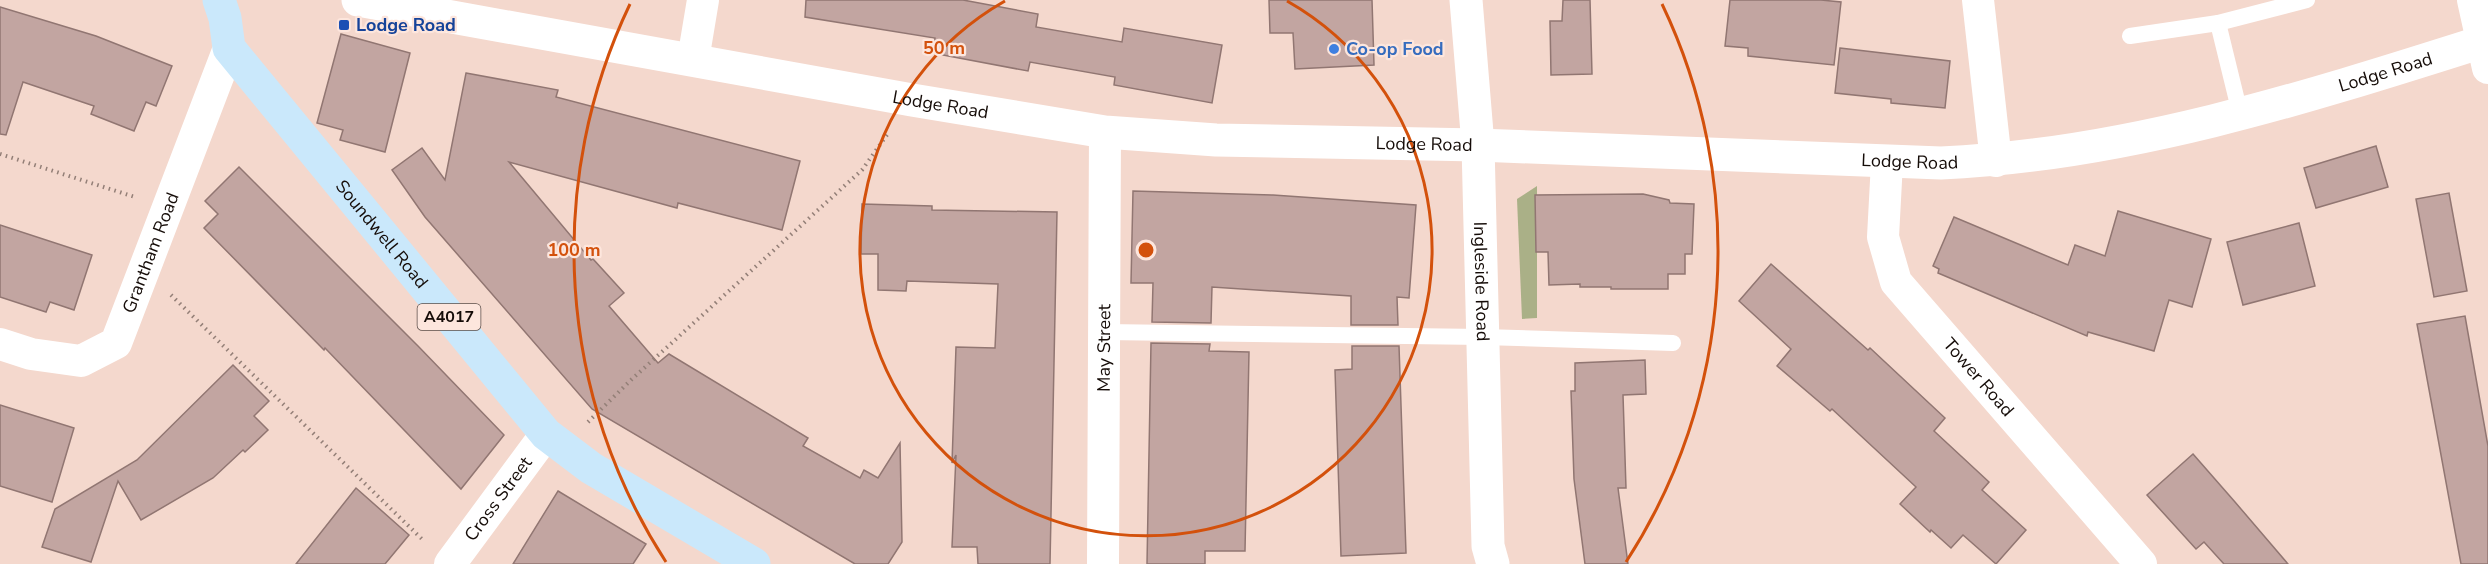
<svg xmlns="http://www.w3.org/2000/svg" width="2488" height="564" font-family="'Nunito Sans',sans-serif">
  <style>
    .green { fill: #aab087 }
    .building { fill: #c2a5a1; stroke: #917672; stroke-width: 1.5 }
    .lines { fill: none; stroke-linecap: round; stroke-linejoin: round }
    .path { stroke: #937f77; stroke-width: 4; stroke-dasharray: 1.5 4.5; stroke-linecap: butt }
    .lane { stroke: #fff; stroke-width: 16 }
    .street { stroke: #fff; stroke-width: 32 }
    .secondary { stroke: #fff; stroke-width: 33 }
    .primary { stroke: #cae8fb; stroke-width: 33 }
    .ring { fill: none; stroke: #d3510c; stroke-width: 3 }
    .transit-dot { fill: #1a4fb4; stroke: #fde6dd; stroke-width: 2 }
    .shop-dot { fill: #3f7fe0; stroke: #fde6dd; stroke-width: 2 }
    .labels { text-anchor: middle; dominant-baseline: central; stroke-width: 4.5; stroke-linejoin: round; paint-order: stroke }
    .shield { fill: #fde6dd; stroke: #5b4d48; stroke-width: 1.5 }
    .shield-label { font-size: 16px; font-weight: bold; fill: #150c08 }
    .transit-label { font-size: 18px; font-weight: bold; fill: #164399; stroke: #fde6dd; text-anchor: start }
    .shop-label { font-size: 18px; font-weight: bold; fill: #366cbe; stroke: #fde6dd; text-anchor: start }
    .street-label { font-size: 18px; fill: #150c08; stroke: #fde6dd }
    .centre { fill: #d3510c; stroke: #fde6dd; stroke-width: 3 }
    .ring-label { font-size: 18px; text-anchor: middle; font-weight: bold; fill: #d3510c; stroke: #fde6dd; stroke-width: 4.5; stroke-linejoin: round; paint-order: stroke }
  </style>
  <rect width="100%" height="100%" fill="#f4d8cd"/>
  <path class="green" d="M1537 186V318L1522 319 1517 199Z"/>
  <g class="building">
    <path d="M806 0H963L1038 14 1036 27 1122 42 1124 28 1222 45 1212 103 1114 85 1115 77 1030 62 1028 71 932 53 935 38 805 17Z"/>
    <path d="M1269 0H1372L1374 65 1295 69 1293 33H1270Z"/>
    <path d="M1563 0H1590L1592 74 1551 75 1550 21H1562Z"/>
    <path d="M1730 0H1821L1841 2 1834 65 1748 56V48L1725 46Z"/>
    <path d="M0 7 96 36 172 66 156 106 146 102 134 131 91 114 94 106 23 82 6 135 0 134Z"/>
    <path d="M341 34 410 53 385 152 340 140 343 130 317 123Z"/>
    <path d="M1840 48 1950 61 1945 108 1891 103V99L1835 93Z"/>
    <path d="M466 73 558 90 556 97 800 161 782 230 678 203 677 208 509 162 591 260 593 259 624 293 609 306 658 363 669 354 808 438 803 446 860 478 864 470 878 478 900 443 902 542 888 564H855L592 409 425 217 392 170 422 148 445 180Z"/>
    <path d="M2376 146 2388 187 2316 208 2304 168Z"/>
    <path d="M239 167 418 346 504 435 461 489 325 348 324 350 204 228 218 214 205 201Z"/>
    <path d="M1133 191 1273 195 1416 205 1409 298 1397 297 1398 325H1351V296L1212 287 1211 323 1152 322 1153 283H1131Z"/>
    <path d="M2449 193 2467 291 2434 297 2416 199Z"/>
    <path d="M1643 194 1669 200 1670 203 1694 204 1692 254H1685V274H1668V289H1611V287H1580V284L1549 285 1548 252H1536L1535 195Z"/>
    <path d="M862 204 932 206V210L1057 212 1050 564H978L977 547H952L956 455 952 463 956 347 995 348 998 284 907 281 906 291 878 290V254H861Z"/>
    <path d="M2118 211 2211 239 2192 307 2169 300 2154 351 2088 332 2087 336 1938 273 1939 269 1933 266 1954 217 2068 265 2075 245 2105 256Z"/>
    <path d="M2299 223 2315 286 2243 305 2227 242Z"/>
    <path d="M0 225 92 255 74 310 50 302 46 312 0 297Z"/>
    <path d="M1771 264 1868 350 1870 348 1945 418 1934 431 1989 482 1982 490 2026 530 1996 564 1963 535 1951 548 1931 530 1930 532 1900 504 1916 487 1832 409 1830 411 1777 366 1791 349 1739 301Z"/>
    <path d="M2465 316 2488 446V564H2461L2417 324Z"/>
    <path d="M1151 343 1210 344 1209 351 1249 352 1245 551H1205V564H1147Z"/>
    <path d="M1352 346H1399L1406 553 1341 556 1335 370 1352 369Z"/>
    <path d="M1645 360 1646 394 1623 395 1626 488H1618L1628 564H1585L1574 479 1571 391H1575V363Z"/>
    <path d="M233 365 269 401 254 416 268 430 245 452 243 450 213 478 141 520 118 481 91 562 42 547 55 509 137 460Z"/>
    <path d="M0 405 74 428 52 502 0 486Z"/>
    <path d="M2193 454 2235 502 2288 564H2224L2204 542 2196 549 2147 495Z"/>
    <path d="M356 488 409 535 385 564H296Z"/>
    <path d="M558 491 646 544 633 564H513Z"/>
  </g>
  <g class="lines">
    <g class="path">
      <path d="M0 154 135 197"/>
      <path d="M171 295 424 541"/>
      <path d="M588 422 632 379 862 170 889 132"/>
    </g>
    <g class="lane">
      <path d="M2218 23 2240 113"/>
      <path d="M2130 36 2218 23 2307 0"/>
      <path d="M1104 332 1483 337 1673 343"/>
    </g>
    <g class="street">
      <path d="M1978 0 1996 161"/>
      <path d="M2473 0 2488 68"/>
      <path d="M693 60 703 0"/>
      <path id="s1" d="M1887 162 1883 237 1896 282 2141 564"/>
      <path id="s2" d="M0 344 31 354 81 361 116 343 229 48"/>
      <path id="s3" d="M450 564 546 434"/>
      <path id="s4" d="M1103 564 1105 132"/>
    </g>
    <g class="secondary">
      <path id="s5" d="M358 0 912 100 1105 132 1216 140 1478 145 1941 163C2128 155 2311 96 2488 40"/>
      <path id="s6" d="M1466 0 1478 145 1488 546 1493 564"/>
    </g>
    <path class="primary" id="s7" d="M219 0 225 18 229 48 546 434 591 468 754 564"/>
  </g>
  <g class="ring">
    <path d="M1287 1A286 286 0 1 1 1005 1"/>
    <path d="M666 562A572 572 0 0 1 630 4M1662 4A572 572 0 0 1 1626 562"/>
  </g>
  <rect class="transit-dot" x="338" y="19" width="12" height="12" rx="3"/>
  <circle class="shop-dot" cx="1334" cy="49" r="6"/>
  <g class="labels">
    <rect class="shield" x="417.5" y="304" width="63" height="26" rx="4.5"/>
    <g class="shield-label">
      <text x="449" y="317">A4017</text>
    </g>
    <g class="transit-label">
      <text x="356" y="25">Lodge Road</text>
    </g>
    <g class="shop-label">
      <text x="1346" y="49">Co-op Food</text>
    </g>
    <g class="street-label">
      <text stroke="none"><textPath href="#s5" startOffset="2050">Lodge Road</textPath></text>
      <text stroke="none"><textPath href="#s5" startOffset="592">Lodge Road</textPath></text>
      <text stroke="none"><textPath href="#s5" startOffset="1078">Lodge Road</textPath></text>
      <text stroke="none"><textPath href="#s5" startOffset="1564">Lodge Road</textPath></text>
      <text stroke="none"><textPath href="#s7" startOffset="290">Soundwell Road</textPath></text>
      <text stroke="none"><textPath href="#s2" startOffset="219">Grantham Road</textPath></text>
      <text stroke="none"><textPath href="#s6" startOffset="282">Ingleside Road</textPath></text>
      <text stroke="none"><textPath href="#s4" startOffset="216">May Street</textPath></text>
      <text stroke="none"><textPath href="#s1" startOffset="248">Tower Road</textPath></text>
      <text stroke="none"><textPath href="#s3" startOffset="81">Cross Street</textPath></text>
    </g>
  </g>
  <circle cx="1146" cy="250" r="9" class="centre"/>
  <g class="ring-label">
    <text x="944" y="54">50 m</text>
    <text x="574" y="256">100 m</text>
  </g>
</svg>
